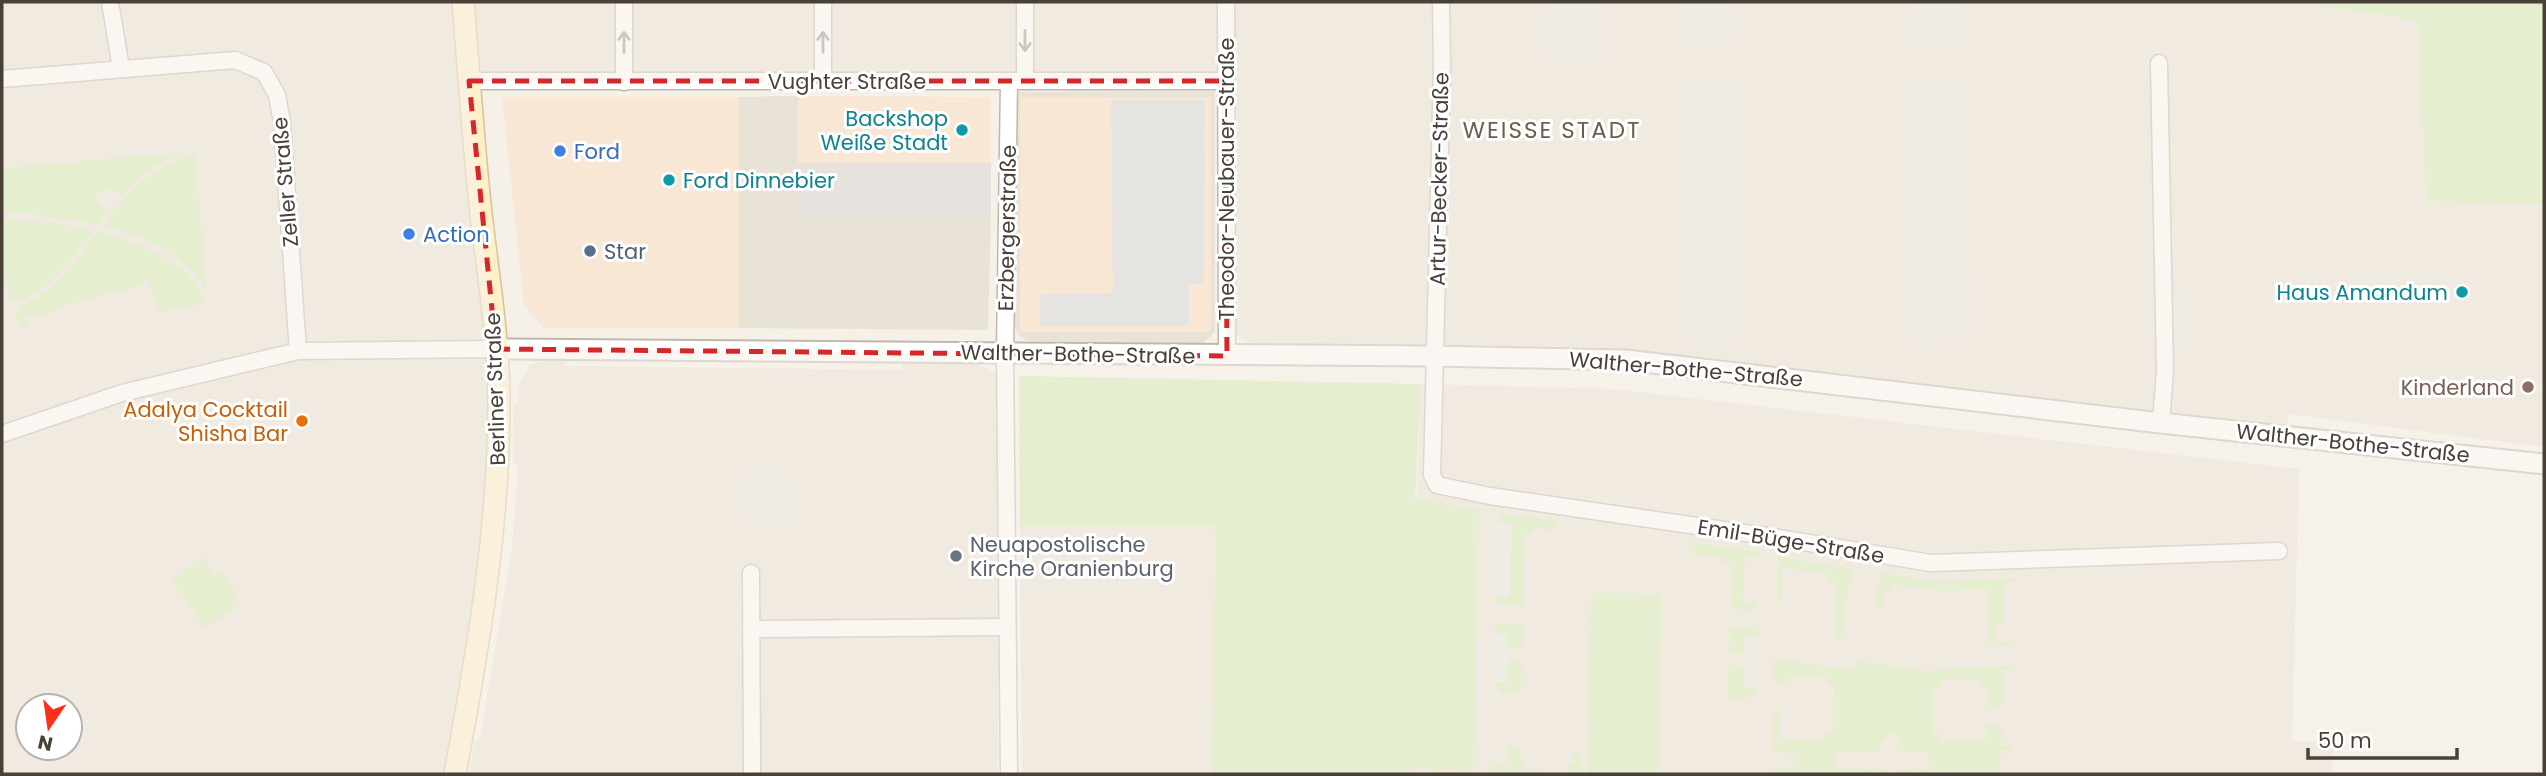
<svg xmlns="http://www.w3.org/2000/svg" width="2546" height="776" font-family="Poppins,sans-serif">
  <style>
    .residential { fill: #e9e2d7; fill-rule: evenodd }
    .commercial { fill: #f7e7d4 }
    .industrial { fill: #e7e2dd }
    .green { fill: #d3eab1 }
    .parking { fill: #e6e4e1 }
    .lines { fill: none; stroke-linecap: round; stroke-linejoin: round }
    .minor-casing { stroke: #c1b8ab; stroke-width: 19 }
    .tertiary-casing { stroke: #c1b8ab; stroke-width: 23 }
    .secondary-casing { stroke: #d6c398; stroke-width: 24 }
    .minor { stroke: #fff; stroke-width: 16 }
    .tertiary { stroke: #fff; stroke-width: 19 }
    .secondary { stroke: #fff0c9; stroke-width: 21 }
    .oneway { stroke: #9b9691 }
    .marked { fill: none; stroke: #d62828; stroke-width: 5; stroke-dasharray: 14 9; stroke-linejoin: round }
    .culture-dot { fill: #0f9aa8; stroke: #fff; stroke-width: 2.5 }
    .shop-dot { fill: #3f7fe0; stroke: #fff; stroke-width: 2.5 }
    .service-dot { fill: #5c6f8a; stroke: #fff; stroke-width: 2.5 }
    .education-dot { fill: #8d6e63; stroke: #fff; stroke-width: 2.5 }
    .food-dot { fill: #e8710a; stroke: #fff; stroke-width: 2.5 }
    .worship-dot { fill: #6b7280; stroke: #fff; stroke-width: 2.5 }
    .labels { text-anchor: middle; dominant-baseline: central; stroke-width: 6; stroke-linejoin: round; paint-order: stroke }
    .street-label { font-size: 21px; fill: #494137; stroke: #fff }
    .culture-label { font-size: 21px; fill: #0d838f; stroke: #fff; text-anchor: end }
    .shop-label { font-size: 21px; fill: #366cbe; stroke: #fff; text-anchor: start }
    .service-label { font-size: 21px; fill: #4e5e75; stroke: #fff; text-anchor: start }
    .education-label { font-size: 21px; fill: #785e54; stroke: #fff; text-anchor: end }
    .food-label { font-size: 21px; fill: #c56008; stroke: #fff; text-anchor: end }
    .worship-label { font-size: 21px; fill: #5b616d; stroke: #fff; text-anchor: start }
    .neighbourhood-label { font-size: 23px; letter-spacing: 2px; fill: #6c5f4e; stroke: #fff }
  </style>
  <rect width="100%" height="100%" fill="#f5f1e9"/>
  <g class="residential">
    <path d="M2 2H463L499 398 455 774H2ZM28 706H70V748H28Z"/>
    <path d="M469 2H2322L2323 8 2417 20 2426 201 2544 205V447L2288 414 2287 425 1596 347 1407 344 1307 346 1249 343 1240 339 1234 330V74H490L478 69Z"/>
    <path d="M1215 91V332L1202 344 1028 341 1021 338 1013 325 1016 92Z"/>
    <path d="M798 96V215L991 216 988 330 739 328V97Z"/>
    <path d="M564 360 565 366 902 370 903 362H976L994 373 999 388 997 393 998 774H469L474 743 480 737 512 547 518 468 514 463 513 405H519L518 385 530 365 544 361Z"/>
    <path d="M1421 384 1612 389 2299 469 2292 741 2333 742 2332 774H1406Z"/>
    <path d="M1020 526H1215L1212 774H1022Z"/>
  </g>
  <g class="commercial">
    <path d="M798 96 991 97V163H798Z"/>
    <path d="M502 97H739V328H544L524 306Z"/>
    <rect x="1020" y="97" width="191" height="235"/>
  </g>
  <path class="industrial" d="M798 163H991V216L798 215Z"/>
  <g class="green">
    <path d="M2322 2H2544V205L2426 201 2417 20 2323 7Z"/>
    <path d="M179 153 149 170 122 194 110 189 98 192 95 196 98 203 107 211 98 224 31 214 2 213V168Z"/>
    <path d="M195 153 206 288C181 252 143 237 103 225 127 192 155 167 195 153Z"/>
    <path d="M2 220 55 223 94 230C71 259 51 289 16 303L15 299 11 300 2 268Z"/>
    <path d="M98 231C128 239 203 265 203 304L159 312 148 280 138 283 139 286 119 292 117 289 78 304 76 301 56 307V311L37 316 35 313 25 316 28 327 20 329 16 313 19 312 18 307C55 293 75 262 98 231Z"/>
    <path d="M1019 376 1421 384 1415 499 1479 510 1473 774H1462V769H1439V774H1433L1432 768H1410V774H1212L1215 526H1020Z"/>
    <path d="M1498 513 1555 521V531L1534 527 1533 533H1525L1523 606H1504L1496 601V597H1509L1511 523 1499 522Z"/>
    <path d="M1690 542 1759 552 1758 558 1745 557 1742 602 1756 603V607L1752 610 1731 609 1730 564H1722V557L1689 552Z"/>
    <path d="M203 557 215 576 222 572 235 591 232 593 240 605 205 628 172 580Z"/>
    <path d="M1778 557 1851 569 1842 636 1835 637 1836 582H1828V574L1783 567 1782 600 1776 601Z"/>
    <path d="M1881 573 1941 582 2015 578 2014 582 2003 583V625H1996V642H2013L2014 647 1990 646 1989 589 1939 591 1894 584 1892 591 1885 590 1882 609 1874 608Z"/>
    <path d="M1591 593 1662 594 1658 774H1588Z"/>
    <path d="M1500 623H1522V649H1508V634H1495L1494 627Z"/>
    <path d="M1730 626 1752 628 1757 632V637L1744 638V654L1729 653Z"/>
    <path d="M1774 659 1853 670 1854 674 1858 661 1926 671 2014 665V670H2002V707H1987V688L1980 687V680L1942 679 1941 687H1934L1933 733 1940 734V741L1986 742V724L2002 725 2001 746H2012V751L2001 750 2000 774H1896V769L1929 771V753L1896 751 1899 734 1892 733 1882 742 1880 751H1834V768L1889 770V774H1772V767H1793L1794 754 1773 752 1774 712 1780 711V738L1825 739 1826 732H1833L1834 685 1827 684V677H1789L1788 683H1774Z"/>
    <path d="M1508 661H1522L1521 694 1500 693 1494 682H1507Z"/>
    <path d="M1728 665 1744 667V688H1757C1753 701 1740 698 1728 698Z"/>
    <path d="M1507 746H1520V762L1525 763V771L1567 772 1568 764H1573V753H1582V774L1492 773V765H1506Z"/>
  </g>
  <g class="parking">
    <path d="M1547 2H1601L1602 56 1547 55Z"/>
    <path d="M1680 2H1731L1732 41H1680Z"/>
    <path d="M1912 2H1964V43L1912 44Z"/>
    <path d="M1913 82H1965L1967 339 1915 340Z"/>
    <path d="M1734 83 1737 341H1685L1683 84Z"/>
    <path d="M1111 100H1205L1204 284H1189V325H1040V294L1113 293Z"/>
    <path d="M2174 294H2190V348L2174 347Z"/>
    <path d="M745 473H778V479L794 480 793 520 744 519Z"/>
    <path d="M1499 522 1512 523 1509 597H1496Z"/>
    <path d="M1495 634H1508L1507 682H1494Z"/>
    <rect x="1744" y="637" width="13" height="51"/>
  </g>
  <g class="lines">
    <defs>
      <g id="minor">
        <path d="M110 2 121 68"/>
        <path d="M624 2V82"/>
        <path d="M1226 2 1227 356"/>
        <path d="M1441 2 1442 65 1432 475 1437 485 1490 496 1773 537 1931 563 2279 551"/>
        <path d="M2159 63 2165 370 2161 423"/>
        <path d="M2 79 235 60 264 72 277 95 282 122 298 351"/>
        <path d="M469 81H1225"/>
        <path d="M1025 81V2"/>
        <path d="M823 82V2"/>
        <path d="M2 434 122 393 298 351 496 349"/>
        <path d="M751 573 752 774"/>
        <path d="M751 629 1007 627"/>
        <path d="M1009 774 1005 353 1009 81"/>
      </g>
      <path id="tertiary" d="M496 349 1435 356 1626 360 2161 423 2544 464"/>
      <path id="secondary" d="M455 774C478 649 499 530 499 402 499 339 488 275 481 213 473 142 469 72 463 2"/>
    </defs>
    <use href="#minor" class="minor-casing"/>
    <use href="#tertiary" class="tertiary-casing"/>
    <use href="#secondary" class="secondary-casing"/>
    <use href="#minor" class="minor"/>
    <use href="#tertiary" class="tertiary"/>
    <use href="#secondary" class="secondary"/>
  </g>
  <defs><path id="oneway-shaft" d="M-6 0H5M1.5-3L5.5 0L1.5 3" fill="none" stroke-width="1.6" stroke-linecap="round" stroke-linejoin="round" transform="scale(1.75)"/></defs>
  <g class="oneway">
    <use href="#oneway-shaft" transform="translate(1025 41) rotate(90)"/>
    <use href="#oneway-shaft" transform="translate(624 42) rotate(-90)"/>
    <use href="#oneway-shaft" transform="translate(823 42) rotate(-90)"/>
  </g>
  <path d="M0 0H2546V776H0ZM469 81H1225L1227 356 496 349Z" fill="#f5f1e9" fill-opacity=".55" fill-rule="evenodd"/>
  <path class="marked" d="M469 81H1225L1227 356 496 349Z"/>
  <g class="culture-dot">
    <circle cx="962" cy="130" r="7"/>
    <circle cx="669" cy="180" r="7"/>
    <circle cx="2462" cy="292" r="7"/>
  </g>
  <g class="shop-dot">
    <circle cx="560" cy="151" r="7"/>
    <circle cx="409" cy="234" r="7"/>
  </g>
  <circle class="service-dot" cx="590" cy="251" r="7"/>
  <circle class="education-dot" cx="2528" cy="387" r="7"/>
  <circle class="food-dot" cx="302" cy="421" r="7"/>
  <circle class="worship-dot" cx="956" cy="556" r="7"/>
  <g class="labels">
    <g class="street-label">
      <text x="847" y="81">Vughter Straße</text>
      <text transform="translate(1226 179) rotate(-90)">Theodor-Neubauer-Straße</text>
      <text transform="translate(1439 179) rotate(-89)">Artur-Becker-Straße</text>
      <text transform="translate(285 182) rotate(-95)">Zeller Straße</text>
      <text transform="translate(1007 228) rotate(-89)">Erzbergerstraße</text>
      <text transform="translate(1078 354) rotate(1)">Walther-Bothe-Straße</text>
      <text transform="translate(1686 369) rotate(5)">Walther-Bothe-Straße</text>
      <text transform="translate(495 389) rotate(-92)">Berliner Straße</text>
      <text transform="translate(2353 443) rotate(6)">Walther-Bothe-Straße</text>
      <text transform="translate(1791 541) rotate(9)">Emil-Büge-Straße</text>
    </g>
    <g class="culture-label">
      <text x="948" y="118">Backshop<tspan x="948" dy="24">Weiße Stadt</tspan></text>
      <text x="683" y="180" text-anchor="start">Ford Dinnebier</text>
      <text x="2448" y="292">Haus Amandum</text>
    </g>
    <g class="shop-label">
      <text x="574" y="151">Ford</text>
      <text x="423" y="234">Action</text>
    </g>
    <g class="service-label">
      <text x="604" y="251">Star</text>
    </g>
    <g class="education-label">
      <text x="2514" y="387">Kinderland</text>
    </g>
    <g class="food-label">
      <text x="288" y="409">Adalya Cocktail<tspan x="288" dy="24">Shisha Bar</tspan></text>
    </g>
    <g class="worship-label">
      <text x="970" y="544">Neuapostolische<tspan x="970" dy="24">Kirche Oranienburg</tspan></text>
    </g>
    <g class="neighbourhood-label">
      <text x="1552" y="130">WEISSE STADT</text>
    </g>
  </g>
  <rect width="2546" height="776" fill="none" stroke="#494137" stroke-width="7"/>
  <g transform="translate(49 727) rotate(193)"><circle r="33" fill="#ffffff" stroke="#b6b3af" stroke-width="2"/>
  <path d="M0-5L12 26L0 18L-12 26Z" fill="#ff2f16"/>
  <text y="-10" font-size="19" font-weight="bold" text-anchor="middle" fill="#494137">N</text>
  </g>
  <path d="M2308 748v10h149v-10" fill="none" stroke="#494137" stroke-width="3.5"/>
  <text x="2318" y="748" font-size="21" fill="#494137" stroke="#ffffff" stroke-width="5" paint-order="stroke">50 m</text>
</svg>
